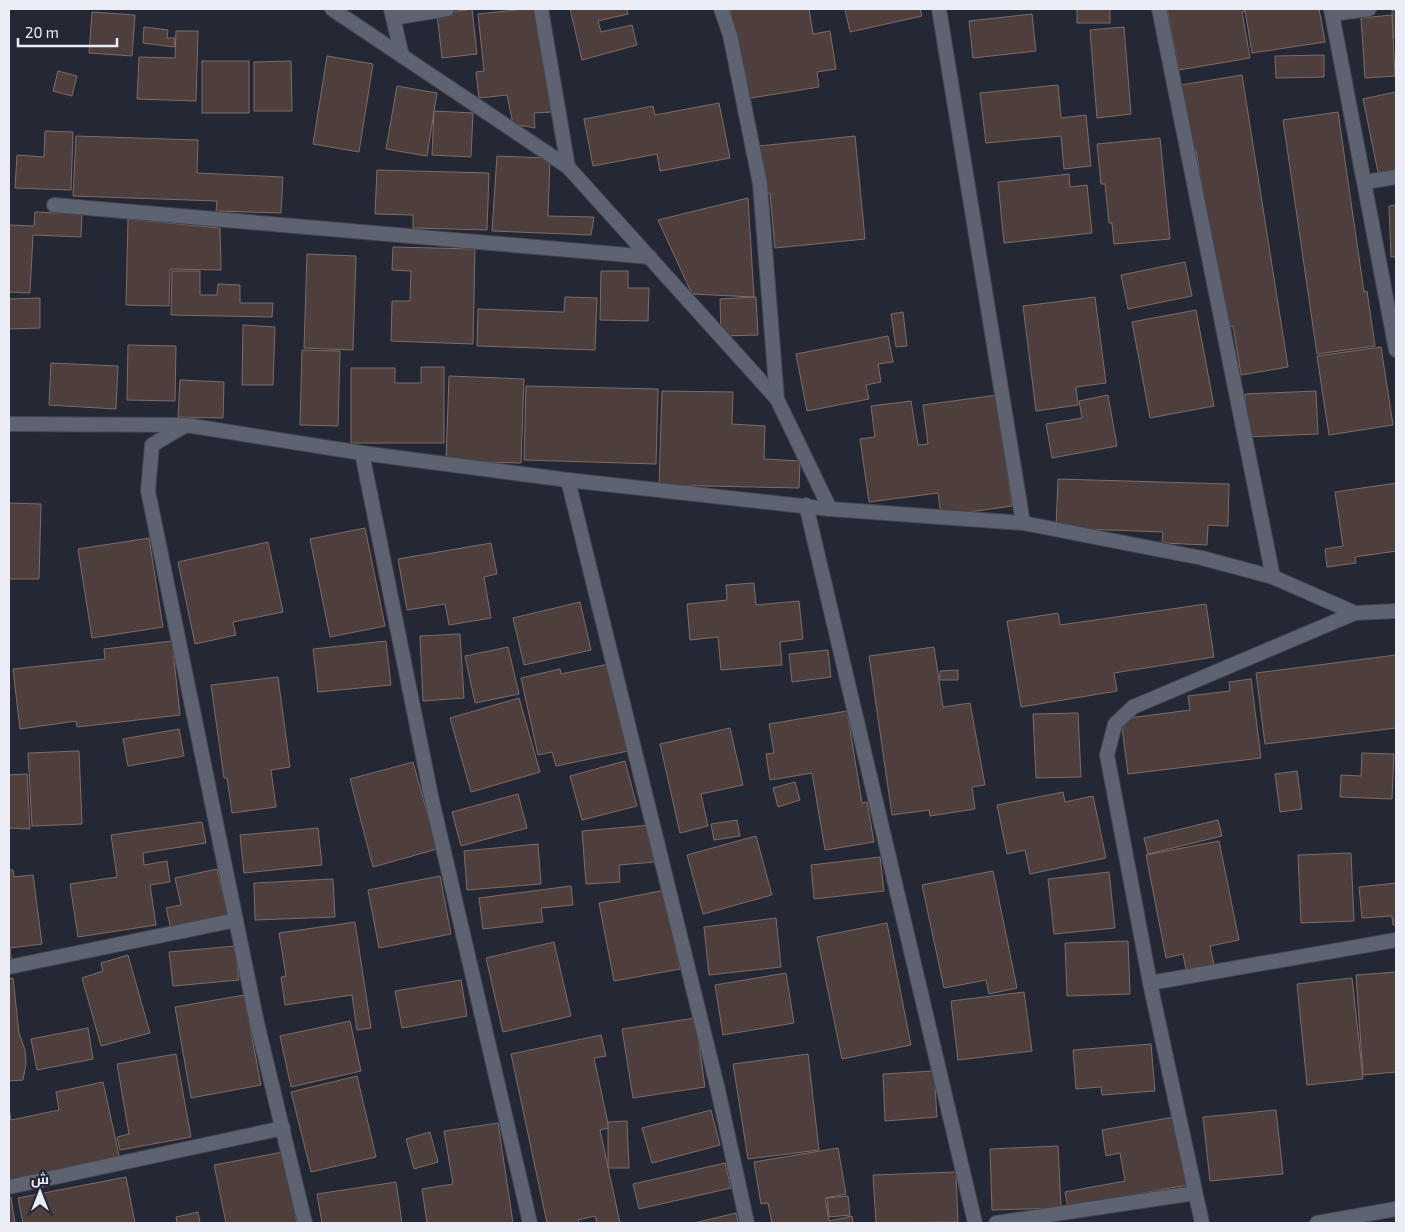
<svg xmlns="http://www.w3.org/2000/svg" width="1405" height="1232" font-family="'Exo 2',Cairo,sans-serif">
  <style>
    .building { fill: #4f3f3c; stroke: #7d6c68 }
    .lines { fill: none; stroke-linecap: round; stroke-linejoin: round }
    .minor-casing { stroke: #434650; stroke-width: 16 }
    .minor { stroke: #5e6371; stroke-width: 14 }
  </style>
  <rect width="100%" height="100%" fill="#242834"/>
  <g class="building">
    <path d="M472 9 477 54 442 58 437 14Z"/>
    <path d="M525 9H540L551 112 534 113 535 128 513 124 507 95 479 98 476 72 484 71 478 14Z"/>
    <path d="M570 9H627L628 14 598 21 601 32 632 25 637 45 582 60Z"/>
    <path d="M730 9H809L813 34 830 31 836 69 817 72 819 87 745 99Z"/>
    <path d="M845 9H920L922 16 850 32Z"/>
    <rect x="1077" y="9" width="33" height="14"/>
    <path d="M1167 9H1256L1242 12 1250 58 1179 70Z"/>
    <path d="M1252 9H1319L1325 42 1252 53 1245 10Z"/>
    <path d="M1392 10H1396V37H1393Z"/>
    <path d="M92 12 135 15 132 56 89 53Z"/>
    <path d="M1032 14 1036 51 973 58 969 21Z"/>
    <path d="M1392 15 1395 76 1365 78 1361 18Z"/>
    <path d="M144 27 168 30 167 38H175L174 47 143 43Z"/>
    <path d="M1124 27 1131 114 1097 118 1090 30Z"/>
    <path d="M176 31H198L196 101 137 99 139 57 175 58Z"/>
    <path d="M1324 55V77L1276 78 1275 56Z"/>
    <path d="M327 56 373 64 359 152 313 144Z"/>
    <rect x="202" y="61" width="47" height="52"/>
    <path d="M291 61 292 111H254V62Z"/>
    <path d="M58 71 77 76 72 96 53 91Z"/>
    <path d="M1242 75 1288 367 1241 375 1233 326 1224 328 1196 150 1192 152 1181 85Z"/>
    <path d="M1058 85 1061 118 1086 115 1091 166 1064 169 1061 136 986 143 980 93Z"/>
    <path d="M397 86 437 93 427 156 386 149Z"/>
    <path d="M1396 92V174L1379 177 1363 99Z"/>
    <path d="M719 103 730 158 660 171 657 154 593 166 584 119 653 106 655 115Z"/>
    <path d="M434 111 473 113 471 157 432 155Z"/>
    <path d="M1338 112 1364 292 1367 291 1375 346 1317 354 1283 120Z"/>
    <path d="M45 131 73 132 71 190 15 188 17 155 44 157Z"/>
    <path d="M76 136 198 140 197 173 283 177 281 213 216 211 217 201 73 196Z"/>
    <path d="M855 136 865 239 775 248 770 193 764 194 759 146Z"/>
    <path d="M1160 138 1170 239 1114 244 1112 223H1109L1105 184H1101L1097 144Z"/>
    <path d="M497 156 550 158 548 216 594 217 591 235 492 231Z"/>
    <path d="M377 170 489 173 487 230 413 228V215L375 214Z"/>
    <path d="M1069 174 1070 187 1087 185 1092 233 1004 243 998 182Z"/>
    <path d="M748 198 754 297 692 294 658 220Z"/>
    <path d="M1396 205V257H1391L1389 206Z"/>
    <path d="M35 212 82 214 81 237 33 235 30 293 9 292V225L34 226Z"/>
    <path d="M128 219 220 228 221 270 170 269 169 306 126 305Z"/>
    <path d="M393 247 475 249 473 344 391 341 392 301H410L411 271 392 270Z"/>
    <path d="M307 254 356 256 353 350 304 348Z"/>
    <path d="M1185 262 1192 296 1128 309 1121 275Z"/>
    <path d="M172 271H200V295H217L218 284 240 285V303H273L272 317 171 315Z"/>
    <path d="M601 271H628V288H649L648 321 600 320Z"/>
    <path d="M565 297 597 298 595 350 477 346 478 309 564 312Z"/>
    <path d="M756 297 758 335 721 336 720 299Z"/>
    <path d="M1095 297 1106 383 1076 387 1078 405 1036 411 1023 306Z"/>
    <path d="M40 298V328L9 329V299Z"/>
    <path d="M1196 310 1214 406 1150 418 1132 322Z"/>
    <path d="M903 312 907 346 896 347 891 314Z"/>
    <path d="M243 325 275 327 273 385H242Z"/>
    <path d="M888 336 893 362 878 364 881 382 866 385 869 399 807 411 796 354Z"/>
    <path d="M128 345 176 346 175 401 127 400Z"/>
    <path d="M1381 347 1393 425 1329 435 1317 356Z"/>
    <path d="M302 350 340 351 338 426 300 425Z"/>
    <path d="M51 363 118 366 116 409 49 405Z"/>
    <path d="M421 367H444V443H351V368H395V383H421Z"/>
    <path d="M449 376 524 379 521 463 446 461Z"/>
    <path d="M180 380 224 382 223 418 178 417Z"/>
    <path d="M526 386 658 389 656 464 524 460Z"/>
    <path d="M662 391 733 392 732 424 765 426 764 459 800 461 799 488 659 485Z"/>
    <path d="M1316 391 1318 434 1246 437 1245 394Z"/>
    <path d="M997 395 1012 506 941 516 938 493 869 502 860 439 875 437 871 406 911 401 918 445 928 444 923 405Z"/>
    <path d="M1108 395 1117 446 1052 458 1046 424 1082 418 1079 401Z"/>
    <path d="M1058 479 1229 484 1228 526 1208 525 1207 545 1162 543 1163 532 1056 528Z"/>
    <path d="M1396 483V551L1355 557 1356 563 1327 567 1325 549 1343 546 1335 492Z"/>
    <path d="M9 503 41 504 39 579H9Z"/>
    <path d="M365 528 385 626 330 637 310 539Z"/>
    <path d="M149 538 163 627 92 638 78 549Z"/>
    <path d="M268 542 283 612 233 622 236 635 195 644 178 562Z"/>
    <path d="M491 543 497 574 484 577 491 618 449 625 445 604 407 610 398 559Z"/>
    <path d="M754 583 756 605 799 601 803 639 780 642 782 665 721 670 718 637 690 640 687 604 727 600 726 585Z"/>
    <path d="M580 602 591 650 524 665 513 618Z"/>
    <path d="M1206 604 1214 657 1114 673 1117 691 1021 707 1007 621 1058 613 1060 625Z"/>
    <path d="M460 634 464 698 423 701 420 636Z"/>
    <path d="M172 641 180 715 77 727 76 721 20 729 13 669 105 659 104 649Z"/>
    <path d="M386 641 391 685 318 692 313 649Z"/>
    <path d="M508 647 519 694 475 703 465 656Z"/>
    <path d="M934 647 943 707 970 703 985 785 972 787 975 809 930 816 929 810 892 815 869 656Z"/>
    <path d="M828 650 831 677 792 682 789 654Z"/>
    <path d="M1396 655V728L1265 744 1256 673Z"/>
    <path d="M609 664 628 751 556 766 552 752 538 755 521 678 560 669 561 674Z"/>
    <path d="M958 670V680H940V671Z"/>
    <path d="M278 677 290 767 271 770 276 807 232 813 227 778H224L211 685Z"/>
    <path d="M1251 679 1261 758 1128 774 1121 719 1190 710 1188 696 1230 691 1229 682Z"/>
    <path d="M519 698 540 772 471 792 450 718Z"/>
    <path d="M847 711 862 803 867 802 874 842 825 850 812 773 770 780 766 754 774 753 769 724Z"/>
    <path d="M1078 713 1081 777 1036 778 1033 714Z"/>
    <path d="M730 728 743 785 701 794 708 826 680 833 660 744Z"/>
    <path d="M179 729 184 756 128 766 123 739Z"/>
    <path d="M79 751 82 824 32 826 28 753Z"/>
    <path d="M1362 753 1394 754 1392 799 1340 797 1341 775 1361 776Z"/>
    <path d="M625 761 637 806 582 820 570 776Z"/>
    <path d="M413 762 437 849 373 867 350 779Z"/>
    <path d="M1297 771 1302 809 1280 812 1275 774Z"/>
    <path d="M27 774 30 829 9 828V775Z"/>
    <path d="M795 782 800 800 778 807 773 788Z"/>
    <path d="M1063 792 1065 802 1093 796 1106 858 1030 874 1025 850 1007 854 997 805Z"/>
    <path d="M518 794 527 828 461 846 452 812Z"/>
    <path d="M737 820 740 836 714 840 711 824Z"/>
    <path d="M1218 820 1222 836 1148 854 1144 838Z"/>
    <path d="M202 822 206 843 143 853 144 865 167 861 170 882 150 885 156 925 78 937 70 884 117 877 111 835Z"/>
    <path d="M651 825 654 862 619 865 620 882 586 884 582 831Z"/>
    <path d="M318 828 322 865 244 873 240 835Z"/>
    <path d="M756 836 772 895 703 914 687 855Z"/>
    <path d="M1219 841 1239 940 1210 946 1215 970 1187 975 1183 954 1166 958 1146 855Z"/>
    <path d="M538 844 541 884 467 890 464 851Z"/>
    <path d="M1351 853 1354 921 1301 923 1298 855Z"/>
    <path d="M880 857 884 891 814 899 811 865Z"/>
    <path d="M217 869 228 915 171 929 166 908 181 905 175 878Z"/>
    <path d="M9 870H13L14 877 33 875 42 944 10 948 12 965 9 966Z"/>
    <path d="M993 871 1017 988 989 994 986 980 944 988 922 885Z"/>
    <path d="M1109 872 1115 928 1054 934 1048 879Z"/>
    <path d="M440 876 451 934 379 948 368 890Z"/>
    <path d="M333 879 335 917 255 920 254 883Z"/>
    <path d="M1396 883V925H1393L1392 916 1362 918 1359 887Z"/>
    <path d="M571 886 573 905 541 908 543 922 483 929 479 898Z"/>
    <path d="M665 890 680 969 614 981 599 903Z"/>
    <path d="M776 918 781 967 709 975 704 927Z"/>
    <path d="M355 922 371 1028 357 1030 352 995 285 1005 281 977 286 976 279 933Z"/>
    <path d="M887 923 911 1045 842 1059 817 937Z"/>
    <path d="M1128 941 1130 994 1067 996 1065 943Z"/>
    <path d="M554 942 571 1016 503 1032 486 958Z"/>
    <path d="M235 946 239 980 173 986 169 952Z"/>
    <path d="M128 955 150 1033 101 1046 82 978 103 971 101 963Z"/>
    <path d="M1396 972V1072L1363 1075 1356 975Z"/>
    <path d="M786 973 794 1023 723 1035 715 985Z"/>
    <path d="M13 978 19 1033 25 1050 26 1064 23 1080 9 1081V979Z"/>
    <path d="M1352 978 1363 1079 1307 1085 1297 984Z"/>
    <path d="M461 980 467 1016 402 1028 395 991Z"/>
    <path d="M1024 992 1032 1051 958 1060 951 1001Z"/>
    <path d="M244 995 261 1085 191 1098 175 1007Z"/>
    <path d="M695 1018 705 1087 633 1098 622 1029Z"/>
    <path d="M350 1021 361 1071 291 1087 280 1036Z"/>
    <path d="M88 1028 93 1059 37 1070 31 1039Z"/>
    <path d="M601 1035 606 1056 594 1058 609 1128 600 1130 620 1223H597L595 1216 578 1220 579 1223H547L511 1054Z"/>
    <path d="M1151 1044 1155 1091 1102 1095 1101 1087 1076 1089 1073 1050Z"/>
    <path d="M176 1054 191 1137 120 1150 117 1137 129 1134 117 1064Z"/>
    <path d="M808 1054 819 1150 748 1159 733 1064Z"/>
    <path d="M934 1071 937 1117 885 1121 883 1074Z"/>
    <path d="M357 1076 376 1157 311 1172 291 1092Z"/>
    <path d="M103 1082 120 1160 9 1183V1108L11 1120 59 1110 56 1092Z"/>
    <path d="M711 1110 720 1145 652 1163 642 1128Z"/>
    <path d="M1276 1110 1283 1174 1210 1181 1203 1117Z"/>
    <path d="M1174 1117 1187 1185 1068 1207 1065 1192 1125 1181 1120 1153 1106 1156 1102 1130Z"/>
    <path d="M627 1121 629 1168H608V1122Z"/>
    <path d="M498 1123 513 1223H427L422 1189 453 1184 444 1131Z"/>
    <path d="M430 1132 438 1162 414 1169 406 1139Z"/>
    <path d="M1058 1146 1061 1208 992 1210 990 1149Z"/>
    <path d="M838 1148 846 1194 825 1198 829 1221 852 1216 853 1223H772L768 1203 761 1204 754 1162Z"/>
    <path d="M283 1152 297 1223H226L214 1165Z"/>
    <path d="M725 1163 731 1188 639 1209 633 1184Z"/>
    <path d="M956 1172 958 1222 876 1223 873 1175Z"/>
    <path d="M126 1177 135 1223H23L18 1198Z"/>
    <path d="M396 1182 402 1223H322L317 1194Z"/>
    <path d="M848 1196 850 1215 829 1217 827 1198Z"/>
    <path d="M9 1197H11L15 1223H9Z"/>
    <path d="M198 1212 200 1223H177L176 1217Z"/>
    <path d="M736 1213 738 1223H694Z"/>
  </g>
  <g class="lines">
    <defs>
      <g id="minor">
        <path d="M332 9 568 167 777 399 830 509"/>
        <path d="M391 9 402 56"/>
        <path d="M541 9 568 167"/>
        <path d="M721 9 730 35 760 184 777 399"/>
        <path d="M939 9 1023 523"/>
        <path d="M1159 9 1273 577"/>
        <path d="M1331 9 1396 350"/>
        <path d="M1332 14 1369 9"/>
        <path d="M393 18 447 9"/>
        <path d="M1365 182 1396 177"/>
        <path d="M54 205 650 257"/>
        <path d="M9 424 185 425"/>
        <path d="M362 453 431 796 530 1223"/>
        <path d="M568 480 718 1090 747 1223"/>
        <path d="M806 505 975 1223"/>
        <path d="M9 967 236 920"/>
        <path d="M1150 983 1396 940"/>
        <path d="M9 1187 283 1128"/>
        <path d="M305 1223 257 1023 148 491 152 445 186 425 362 453 568 480 830 509 1023 523 1202 558 1273 577 1355 613"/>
        <path d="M996 1223 1195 1193"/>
        <path d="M1202 1223 1150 983 1107 755 1115 724 1133 707 1355 613 1396 611"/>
        <path d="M1317 1223 1396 1209"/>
      </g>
    </defs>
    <use href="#minor" class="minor-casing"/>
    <use href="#minor" class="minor"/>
  </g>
  <rect width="1405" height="1232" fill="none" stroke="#eaedf5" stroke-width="20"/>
  <g transform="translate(40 1192)" stroke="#242834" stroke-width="4" paint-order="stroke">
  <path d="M0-4L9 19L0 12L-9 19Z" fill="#eaedf5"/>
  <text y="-8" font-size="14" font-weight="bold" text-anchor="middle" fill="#eaedf5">ش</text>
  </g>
  <path d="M18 38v8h99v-8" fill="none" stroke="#eaedf5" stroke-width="2.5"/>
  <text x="25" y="38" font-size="15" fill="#eaedf5" stroke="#242834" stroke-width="4" paint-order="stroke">20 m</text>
</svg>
